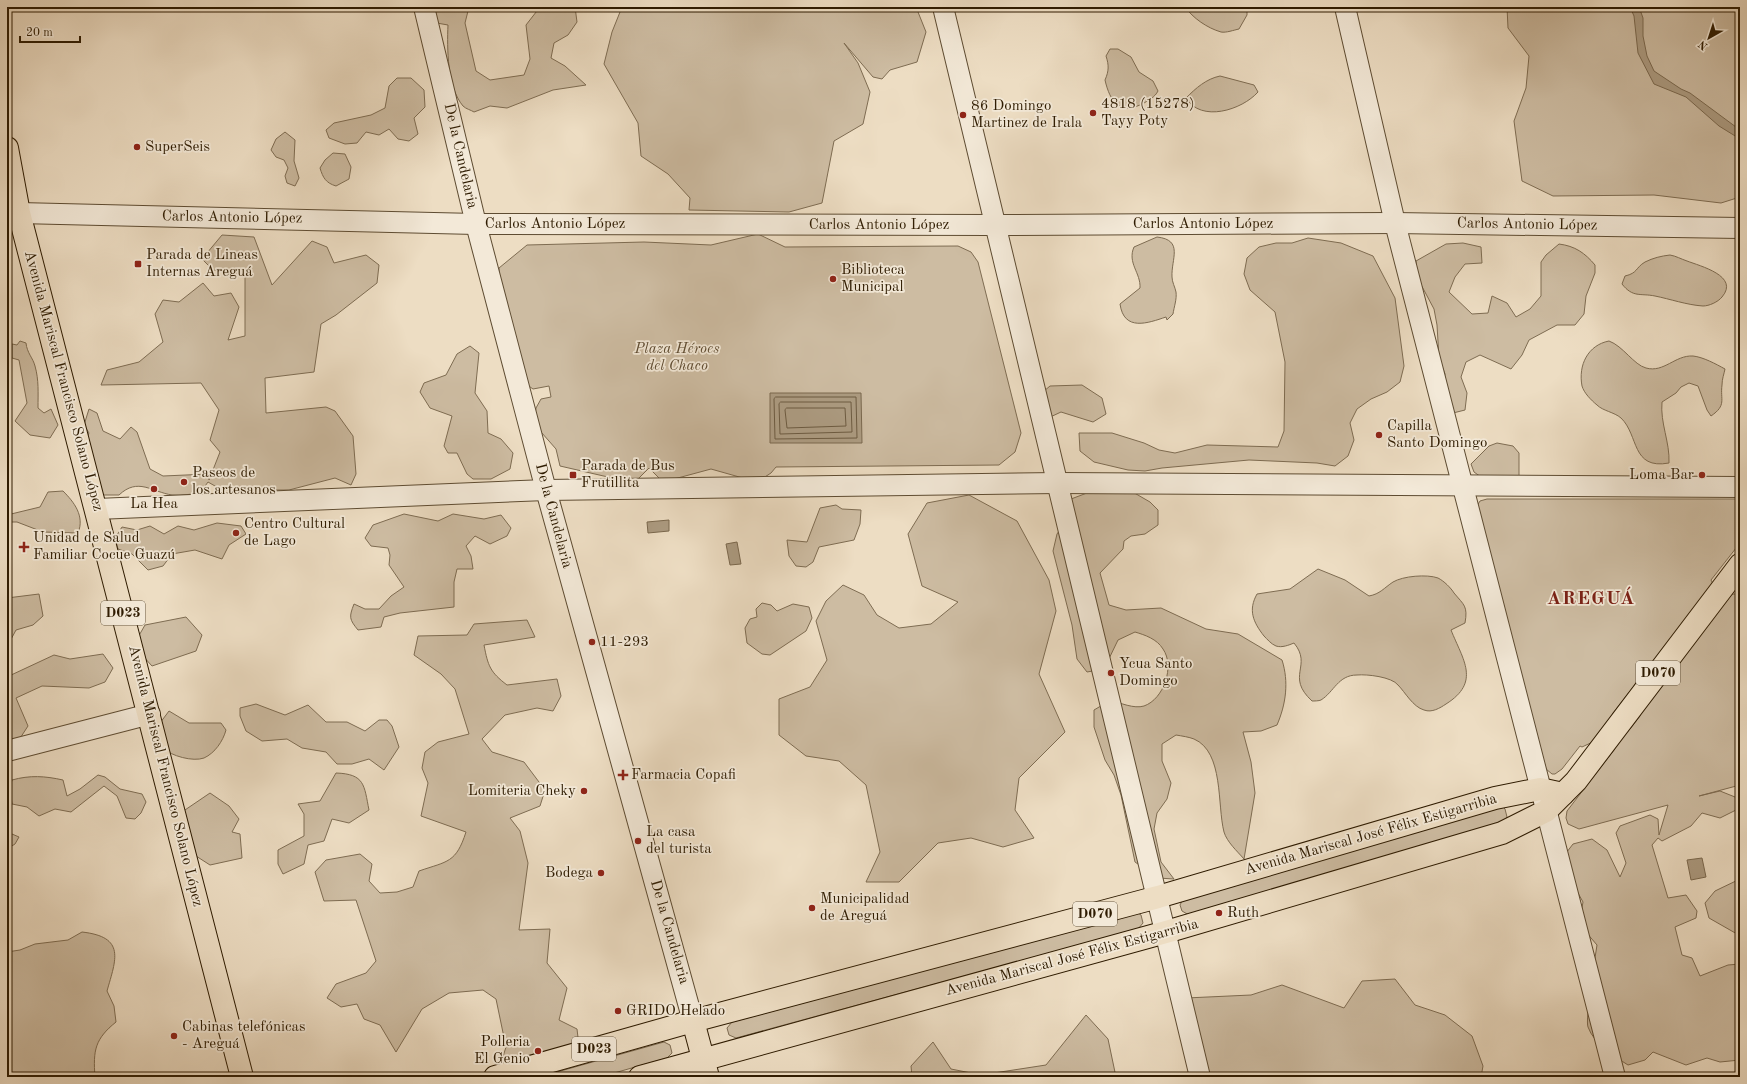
<svg xmlns="http://www.w3.org/2000/svg" width="1747" height="1084" font-family="'Old Standard TT',serif">
  <style>
    .green { fill: #cdbca2; stroke: #7e6c52 }
    .water { fill: #ac9b81; stroke: #7a684e }
    .lines { fill: none; stroke-linecap: round; stroke-linejoin: round }
    .shore { stroke: #6d5b41; stroke-width: 1 }
    .minor-casing { stroke: #5e4c32; stroke-width: 22 }
    .primary-casing { stroke: #2e1b01; stroke-width: 24 }
    .minor { stroke: #f3e9d8; stroke-width: 20 }
    .primary { stroke: #edddc3; stroke-width: 22 }
    .poi-dot { fill: #8f2418; stroke: #f3e9d8; stroke-width: 1.5 }
    .labels { text-anchor: middle; dominant-baseline: central; stroke-width: 3.5; stroke-linejoin: round; paint-order: stroke }
    .shield { fill: #f3e9d8; stroke: #695942; stroke-width: 1 }
    .shield-label { font-size: 14px; font-weight: bold; fill: #2e1b01 }
    .poi-label { font-size: 15px; fill: #2e1b01; stroke: #f3e9d8; text-anchor: start }
    .street-label { font-size: 15px; fill: #2e1b01; stroke: #f3e9d8 }
    .park-label { font-size: 15px; font-style: italic; fill: #5e4b31; stroke: #f3e9d8 }
    .district-label { font-size: 19px; font-weight: bold; letter-spacing: 1px; fill: #7a1f14; stroke: #f3e9d8 }
  </style>
  <rect width="100%" height="100%" fill="#edddc3"/>
  <filter id="stains"><feTurbulence type="fractalNoise" baseFrequency=".005" numOctaves="4"/><feColorMatrix values="0 0 0 0 .2 0 0 0 0 .09 0 0 0 0 .02 0 0 0 .5 -.17"/></filter>
  <radialGradient id="worn" r=".72"><stop offset=".6" stop-color="#630" stop-opacity="0"/><stop offset="1" stop-color="#630" stop-opacity=".3"/></radialGradient>
  <g class="green">
    <path d="M424 7H469L465 23 476 71 490 80 524 75 530 59 526 25 540 7H575L577 22 568 35 554 43 551 58 565 66 586 85 553 90 507 108 490 106 474 112C471 110 466 109 463 106 447 87 447 48 448 25L431 22Z"/>
    <path d="M622 7H916L926 32 917 62 890 70 882 79 873 77 844 43 858 63 870 92 863 124 834 141 822 203 789 212 689 210 690 198 668 174 641 156 638 123 604 64 612 32Z"/>
    <path d="M1185 7H1247V15L1239 29C1234 30 1226 33 1221 32 1207 28 1193 18 1185 7Z"/>
    <path d="M1507 7H1740V197L1721 203 1654 195 1553 196 1522 181 1514 121 1526 88 1529 56 1508 28Z"/>
    <path d="M1110 49H1118L1131 57 1139 72 1153 81 1158 91C1155 97 1149 100 1144 103 1120 116 1110 102 1105 80 1109 71 1109 65 1106 56Z"/>
    <path d="M1220 76 1254 85 1258 92C1242 110 1201 123 1186 98 1196 88 1206 79 1220 76Z"/>
    <path d="M397 78H411L424 90 425 107 414 118 418 134 409 141 398 139 389 129 379 135 366 132 357 143 345 144 329 138 326 130 334 123 371 115 385 108 389 86Z"/>
    <path d="M285 132 295 140 294 161 299 178 295 186 287 183 285 176 288 168 284 160 276 157 271 150 276 139Z"/>
    <path d="M333 153 345 154 351 167 349 179 336 186C326 183 323 178 320 168L325 160Z"/>
    <path d="M758 234 785 247 958 246 971 252 978 262 1021 433 1015 452 999 465 776 467 771 473 757 482 711 469 663 482 649 468 638 479 621 480 560 466 556 449 534 424 536 408 541 399 551 397 549 386 533 389 519 379 500 308 499 268 527 245 644 242 711 245Z"/>
    <path d="M222 235 254 237 272 285 312 241 327 247 334 263 366 255 379 265 377 283 336 315 321 324 314 372 265 378 266 413 326 407 335 411 353 436 356 474 351 485 335 478 289 490H222L208 482 200 493C191 494 181 496 172 495 152 492 138 477 119 495H100L79 454 89 433 84 425 89 409 97 413 103 431 120 439 131 427 137 432 150 469 163 476 209 474V480L220 452 210 440 219 410 201 383 101 385 107 370 139 362 163 342 155 314 163 300 179 302 203 283 214 296 231 293 239 307 228 340 245 336V274L213 270 202 259Z"/>
    <path d="M1157 237C1184 240 1171 259 1172 277 1172 282 1175 287 1176 292 1177 299 1174 307 1173 314L1167 320 1166 317C1148 323 1124 332 1120 304L1140 288C1141 273 1127 263 1134 247Z"/>
    <path d="M1308 238 1341 243 1373 256 1395 298 1404 366 1400 382 1387 392 1371 399 1357 409 1350 423 1354 440 1348 456 1335 466 1317 463 1249 460 1162 468 1145 471 1128 470 1094 462 1080 451 1079 433H1112L1144 443 1159 450 1175 453 1207 445 1278 447 1284 431 1285 362 1275 312 1250 290 1244 274 1247 258 1259 247 1276 243H1292Z"/>
    <path d="M1463 243 1481 247 1482 263 1465 264 1455 277 1449 292 1472 314 1488 313 1492 296 1507 303 1516 317 1530 309 1541 296V262L1546 255 1559 244C1575 246 1585 253 1595 265V273L1586 296 1584 314 1575 325H1557L1529 340 1522 355 1511 369 1480 355 1466 362 1461 377 1467 393 1465 410 1449 414 1443 390 1445 374 1439 358 1437 325 1434 309 1418 279 1416 261 1446 244Z"/>
    <path d="M1670 255C1676 256 1681 259 1687 261 1700 266 1740 276 1722 297 1718 302 1709 306 1703 306 1687 305 1670 299 1655 296 1640 293 1633 298 1622 284L1625 276C1638 273 1635 268 1645 262 1653 258 1661 256 1670 255Z"/>
    <path d="M20 341 26 343C27 353 33 358 35 366 39 380 38 393 38 408L44 413 51 409 58 425 50 438 30 435 15 421 27 403 19 360 12 358V344L17 345Z"/>
    <path d="M1609 341C1623 346 1634 365 1646 368 1664 373 1675 355 1693 356 1703 357 1716 364 1725 369 1724 374 1722 379 1722 385 1720 400 1727 405 1711 416L1707 410 1698 386 1689 383 1681 387 1676 393 1662 402C1660 423 1670 442 1669 463 1631 470 1639 435 1621 418 1614 412 1603 411 1597 405 1591 400 1584 393 1582 386 1578 365 1588 345 1609 341Z"/>
    <path d="M470 346 479 353 475 393 487 411 488 433 501 439 513 453 510 469 491 479H473L467 474 457 453H448L444 446 452 416 430 408 420 392 424 383 446 375 457 354Z"/>
    <path d="M1082 385 1102 398 1106 414 1093 422 1061 412 1046 419 1031 402 1050 386Z"/>
    <path d="M1497 443 1513 446 1519 453V478L1481 477 1474 472 1471 464 1489 446Z"/>
    <path d="M63 491C74 502 85 516 78 533L43 532 17 522H7V515L40 507 48 492Z"/>
    <path d="M1131 491 1150 502 1158 510V525L1145 534 1131 536 1124 541 1123 549 1100 573 1109 605 1126 610 1161 608 1206 629 1238 634 1282 660C1289 682 1286 704 1277 725L1261 731 1243 732 1251 762 1255 793 1244 859C1237 851 1227 842 1224 832 1217 805 1224 752 1194 739 1189 737 1182 736 1176 735L1162 744V761L1171 783 1167 799 1157 813 1154 829 1161 862 1174 879 1158 878 1135 862 1121 795 1114 775 1105 760 1094 727V710L1111 700C1120 703 1134 709 1144 706 1164 699 1175 666 1163 649 1157 639 1145 635 1135 632L1118 640 1104 669 1087 672 1077 659 1072 625 1053 551 1057 534 1067 519 1071 499 1087 493Z"/>
    <path d="M969 495 1017 521 1049 580 1056 611 1039 674 1065 732 1019 778 1015 810 1034 838 1003 847 971 838 938 843 899 882H866L880 852 866 785 839 761 806 756 779 735V699L810 687 827 660 816 621 826 601 843 585 864 595 877 615 899 628 931 624 958 602 922 586 908 534 927 503Z"/>
    <path d="M1487 499H1740V543L1711 580 1713 584 1656 664 1642 672 1634 686 1613 713 1607 728 1597 740 1582 747 1580 746 1562 769 1555 774H1552L1546 769 1477 506 1480 501Z"/>
    <path d="M836 505 842 509 861 510 860 524 854 540 819 547 813 562 806 567 796 566 789 556 787 540 807 542 820 508Z"/>
    <path d="M404 514 438 521 453 514 484 519 501 515 511 528 507 536 490 544 475 536 466 546 471 556 473 569H457L454 582V607L400 613 384 617 381 627 358 630C349 619 349 617 354 604L365 609H379L391 596 404 587 389 565 390 555 388 548 371 546 365 538 373 525Z"/>
    <path d="M217 523 241 526 246 534 229 545 222 559 195 550 172 554 163 566 148 570 132 554 118 549 115 538 122 527 137 530 150 526 164 534 178 526 194 530Z"/>
    <path d="M1318 569 1345 580 1369 596C1380 594 1384 588 1393 582 1403 576 1427 574 1438 578 1444 581 1451 588 1454 593 1464 605 1468 606 1465 623L1451 630C1463 660 1481 682 1446 704 1440 708 1432 713 1424 710 1413 707 1405 692 1398 685 1392 677 1367 674 1357 675 1338 675 1334 692 1321 700 1319 701 1314 701 1312 701 1285 676 1313 666 1294 643 1289 645 1282 648 1276 646 1271 644 1267 639 1264 636 1253 622 1248 610 1257 594L1290 589Z"/>
    <path d="M1740 588V785L1699 796 1720 791 1740 799V808L1720 818 1702 813 1691 826 1662 841 1658 838 1652 845 1668 898 1686 895 1697 911 1696 918 1675 927 1682 955 1692 958 1700 976 1728 965 1740 964V1060L1720 1062 1707 1058 1686 1065 1653 1052 1645 1060 1628 1065C1614 1056 1594 1044 1588 1027 1585 1020 1595 958 1597 945L1579 924 1583 902 1560 861 1573 844 1592 839 1607 850 1620 877 1626 863 1616 833 1620 826 1650 815 1658 819 1659 835 1668 805 1579 829 1568 824 1566 818 1567 811 1614 750 1618 734 1630 729 1640 716 1650 687C1667 683 1668 684 1669 666L1720 595 1735 594Z"/>
    <path d="M39 594 43 616 33 625 16 630 9 643V676L54 655 70 659 103 654 113 668 105 682 89 688 42 686 16 698 28 726 15 746 7 745V598Z"/>
    <path d="M762 603 771 605 777 611 793 604 809 607 812 618 806 631 770 655 762 654 747 643 745 628 750 619 757 617 756 609Z"/>
    <path d="M186 617 202 635 196 651 152 666 142 655 137 639 145 625Z"/>
    <path d="M527 620 535 637 484 645C488 666 490 672 507 685L557 679 561 696 553 711 537 708 505 715 482 739 492 752 524 762 545 790 540 806 510 818 520 831 528 863 519 930 550 929 547 963 567 988 559 1020 577 1029 579 1046 549 1058 501 1063 506 1047 496 999 483 990 449 993 422 1009 396 1052 380 1025 364 1019 357 1004 341 1007 327 998 336 984 366 973 376 961 356 900 324 901 315 872 326 860 360 854 372 864 369 881 380 893 397 892 413 887 419 871C448 861 456 863 466 832L421 816 428 783 422 768 425 752 438 742 469 734 455 689 441 674 414 655 418 636 467 635 474 624Z"/>
    <path d="M256 704 285 715 308 705 326 722H347L365 731 379 720H387L392 726 399 747 384 770 369 759 352 764H337L326 752 302 748 287 739 262 741 246 731 240 716V708Z"/>
    <path d="M169 711 189 723H221L226 730C223 741 215 753 204 758 193 762 171 756 163 748 160 743 157 737 154 731Z"/>
    <path d="M336 773C365 774 364 785 369 810L349 823 332 819 324 841 308 845 304 864 283 874 278 864V850L304 836V814L298 804 320 801Z"/>
    <path d="M98 775 105 777 120 789 142 794 146 802 141 813 135 819 126 818 117 796 104 786 71 812 55 809 39 816 27 807 12 804 10 788 12 780C30 775 45 776 63 780L67 796 80 789Z"/>
    <path d="M210 793 229 806 239 819 232 832 240 834 242 858 210 865 196 856 178 828 182 812Z"/>
    <path d="M1502 806 1505 809 1507 817 1502 823 1189 915 1182 911 1180 905 1182 901Z"/>
    <path d="M12 834 19 837 15 844 7 849V836Z"/>
    <path d="M1740 879V934H1737L1709 918 1705 903 1715 891Z"/>
    <path d="M1138 913 1141 915 1143 923 1138 929 736 1038 729 1035 727 1028 732 1022Z"/>
    <path d="M82 932C126 937 116 959 107 991L114 1006 116 1022C95 1039 93 1050 95 1077H7V952L20 950 35 944 68 940Z"/>
    <path d="M1395 979 1415 1005 1445 1015 1472 1036 1483 1066 1481 1077H1197L1186 998 1251 995 1282 985 1344 1008 1362 981Z"/>
    <path d="M1086 1015 1108 1039 1116 1077H912L911 1066 933 1042 951 1069 981 1075 1046 1065Z"/>
    <path d="M664 1042 670 1045 672 1053 667 1058 600 1077H539Z"/>
  </g>
  <g class="water">
    <path d="M1630 7H1639L1643 18V36L1647 56 1654 71 1681 89 1690 93 1740 130V139L1719 126 1686 97 1654 84 1638 53 1634 16Z"/>
    <path d="M770 393H861L862 443H770Z"/>
    <path d="M669 520V531L648 533 647 522Z"/>
    <path d="M737 542 741 564 730 565 726 544Z"/>
    <path d="M1702 858 1706 877 1691 880 1687 860Z"/>
  </g>
  <g class="lines">
    <g class="shore">
      <path d="M776 397H856L857 438 775 439 774 399Z"/>
      <path d="M781 402H851L852 432 780 434 779 404Z"/>
      <path d="M787 408H845L846 426 787 428 785 410Z"/>
    </g>
    <defs>
      <g id="minor">
        <path d="M424 7 476 224 546 490 693 1021"/>
        <path d="M943 7 1200 1077"/>
        <path d="M1345 7 1395 223 1615 1077"/>
        <path d="M19 213 476 224 995 225 1395 223 1740 228"/>
        <path d="M97 509 546 490 1058 483 1740 487"/>
        <path d="M7 751 150 714"/>
      </g>
      <g id="primary">
        <path d="M7 148 19 213 242 1077"/>
        <path d="M1563 794 1576 781 1740 565"/>
        <path d="M693 1021 708 1077"/>
        <path d="M495 1077 693 1021 1158 897 1495 798 1540 789 1563 794 1546 811 1502 833 1166 932 640 1077"/>
      </g>
    </defs>
    <use href="#minor" class="minor-casing"/>
    <use href="#primary" class="primary-casing"/>
    <use href="#minor" class="minor"/>
    <use href="#primary" class="primary"/>
  </g>
  <g class="poi-dot">
    <circle cx="1093" cy="113" r="4"/>
    <circle cx="963" cy="115" r="4"/>
    <circle cx="137" cy="147" r="4"/>
    <rect x="134" y="260" width="8" height="8" rx="2"/>
    <circle cx="833" cy="279" r="4"/>
    <circle cx="1379" cy="435" r="4"/>
    <rect x="569" y="471" width="8" height="8" rx="2"/>
    <circle cx="1702" cy="475" r="4"/>
    <circle cx="184" cy="482" r="4"/>
    <circle cx="154" cy="489" r="4"/>
    <circle cx="236" cy="533" r="4"/>
    <path d="M22 541h4v4h4v4h-4v4h-4v-4h-4v-4h4z"/>
    <circle cx="592" cy="642" r="4"/>
    <circle cx="1111" cy="673" r="4"/>
    <path d="M621 769h4v4h4v4h-4v4h-4v-4h-4v-4h4z"/>
    <circle cx="584" cy="791" r="4"/>
    <circle cx="638" cy="841" r="4"/>
    <circle cx="601" cy="873" r="4"/>
    <circle cx="812" cy="908" r="4"/>
    <circle cx="1219" cy="913" r="4"/>
    <circle cx="618" cy="1011" r="4"/>
    <circle cx="174" cy="1036" r="4"/>
    <circle cx="538" cy="1051" r="4"/>
  </g>
  <g class="labels">
    <g class="shield">
      <rect x="101" y="601" width="44" height="24" rx="3"/>
      <rect x="1636" y="661" width="44" height="24" rx="3"/>
      <rect x="1073" y="902" width="44" height="24" rx="3"/>
      <rect x="572" y="1037" width="44" height="24" rx="3"/>
    </g>
    <g class="shield-label">
      <text x="123" y="613">D023</text>
      <text x="1658" y="673">D070</text>
      <text x="1095" y="914">D070</text>
      <text x="594" y="1049">D023</text>
    </g>
    <g class="poi-label">
      <text x="1101" y="104">4818 (15278)<tspan x="1101" dy="17">Tayy Poty</tspan></text>
      <text x="971" y="106">86 Domingo<tspan x="971" dy="17">Martinez de Irala</tspan></text>
      <text x="145" y="147">SuperSeis</text>
      <text x="146" y="255">Parada de Lineas<tspan x="146" dy="17">Internas Areguá</tspan></text>
      <text x="841" y="270">Biblioteca<tspan x="841" dy="17">Municipal</tspan></text>
      <text x="1387" y="426">Capilla<tspan x="1387" dy="17">Santo Domingo</tspan></text>
      <text x="581" y="466">Parada de Bus<tspan x="581" dy="17">Frutillita</tspan></text>
      <text x="192" y="473">Paseos de<tspan x="192" dy="17">los artesanos</tspan></text>
      <text x="1694" y="475" text-anchor="end">Loma Bar</text>
      <text x="154" y="504" text-anchor="middle">La Hea</text>
      <text x="244" y="524">Centro Cultural<tspan x="244" dy="17">de Lago</tspan></text>
      <text x="33" y="538">Unidad de Salud<tspan x="33" dy="17">Familiar Cocue Guazú</tspan></text>
      <text x="600" y="642">11-293</text>
      <text x="1119" y="664">Ycua Santo<tspan x="1119" dy="17">Domingo</tspan></text>
      <text x="631" y="775">Farmacia Copafi</text>
      <text x="576" y="791" text-anchor="end">Lomiteria Cheky</text>
      <text x="646" y="832">La casa<tspan x="646" dy="17">del turista</tspan></text>
      <text x="593" y="873" text-anchor="end">Bodega</text>
      <text x="820" y="899">Municipalidad<tspan x="820" dy="17">de Areguá</tspan></text>
      <text x="1227" y="913">Ruth</text>
      <text x="626" y="1011">GRIDO Helado</text>
      <text x="182" y="1027">Cabinas telefónicas<tspan x="182" dy="17">- Areguá</tspan></text>
      <text x="530" y="1042" text-anchor="end">Polleria<tspan x="530" dy="17">El Genio</tspan></text>
    </g>
    <g class="street-label">
      <text transform="translate(460 156) rotate(77)">De la Candelaria</text>
      <text transform="translate(232 218) rotate(1)">Carlos Antonio López</text>
      <text x="555" y="224">Carlos Antonio López</text>
      <text x="1203" y="224">Carlos Antonio López</text>
      <text x="879" y="225">Carlos Antonio López</text>
      <text transform="translate(1527 225) rotate(1)">Carlos Antonio López</text>
      <text transform="translate(63 381) rotate(75)">Avenida Mariscal Francisco Solano López</text>
      <text transform="translate(553 516) rotate(75)">De la Candelaria</text>
      <text transform="translate(165 776) rotate(76)">Avenida Mariscal Francisco Solano López</text>
      <text transform="translate(1371 835) rotate(-16)">Avenida Mariscal José Félix Estigarribia</text>
      <text transform="translate(669 932) rotate(74)">De la Candelaria</text>
      <text transform="translate(1072 958) rotate(-15)">Avenida Mariscal José Félix Estigarribia</text>
    </g>
    <g class="park-label">
      <text x="677" y="349">Plaza Héroes<tspan x="677" dy="17">del Chaco</tspan></text>
    </g>
    <g class="district-label">
      <text x="1591" y="599">AREGUÁ</text>
    </g>
  </g>
  <rect width="1747" height="1084" fill="none" stroke="#edddc3" stroke-width="24"/>
  <rect x="8" y="8" width="1731" height="1068" fill="none" stroke="#2e1b01" stroke-width="2"/>
  <rect x="12" y="12" width="1723" height="1060" fill="none" stroke="#2e1b01"/>
  <g transform="translate(1709 38) rotate(219)" stroke="#f3e9d8" stroke-width="3" paint-order="stroke">
  <path d="M0-3L7 15L0 10L-7 15Z" fill="#2e1b01"/>
  <text y="-6" font-size="11" font-weight="bold" text-anchor="middle" fill="#2e1b01">N</text>
  </g>
  <path d="M20 36v6h60v-6" fill="none" stroke="#2e1b01" stroke-width="2"/>
  <text x="26" y="36" font-size="12" fill="#2e1b01" stroke="#f3e9d8" stroke-width="3" paint-order="stroke">20 m</text>
  <rect width="100%" height="100%" filter="url(#stains)"/>
  <rect width="100%" height="100%" fill="url(#worn)"/>
</svg>
